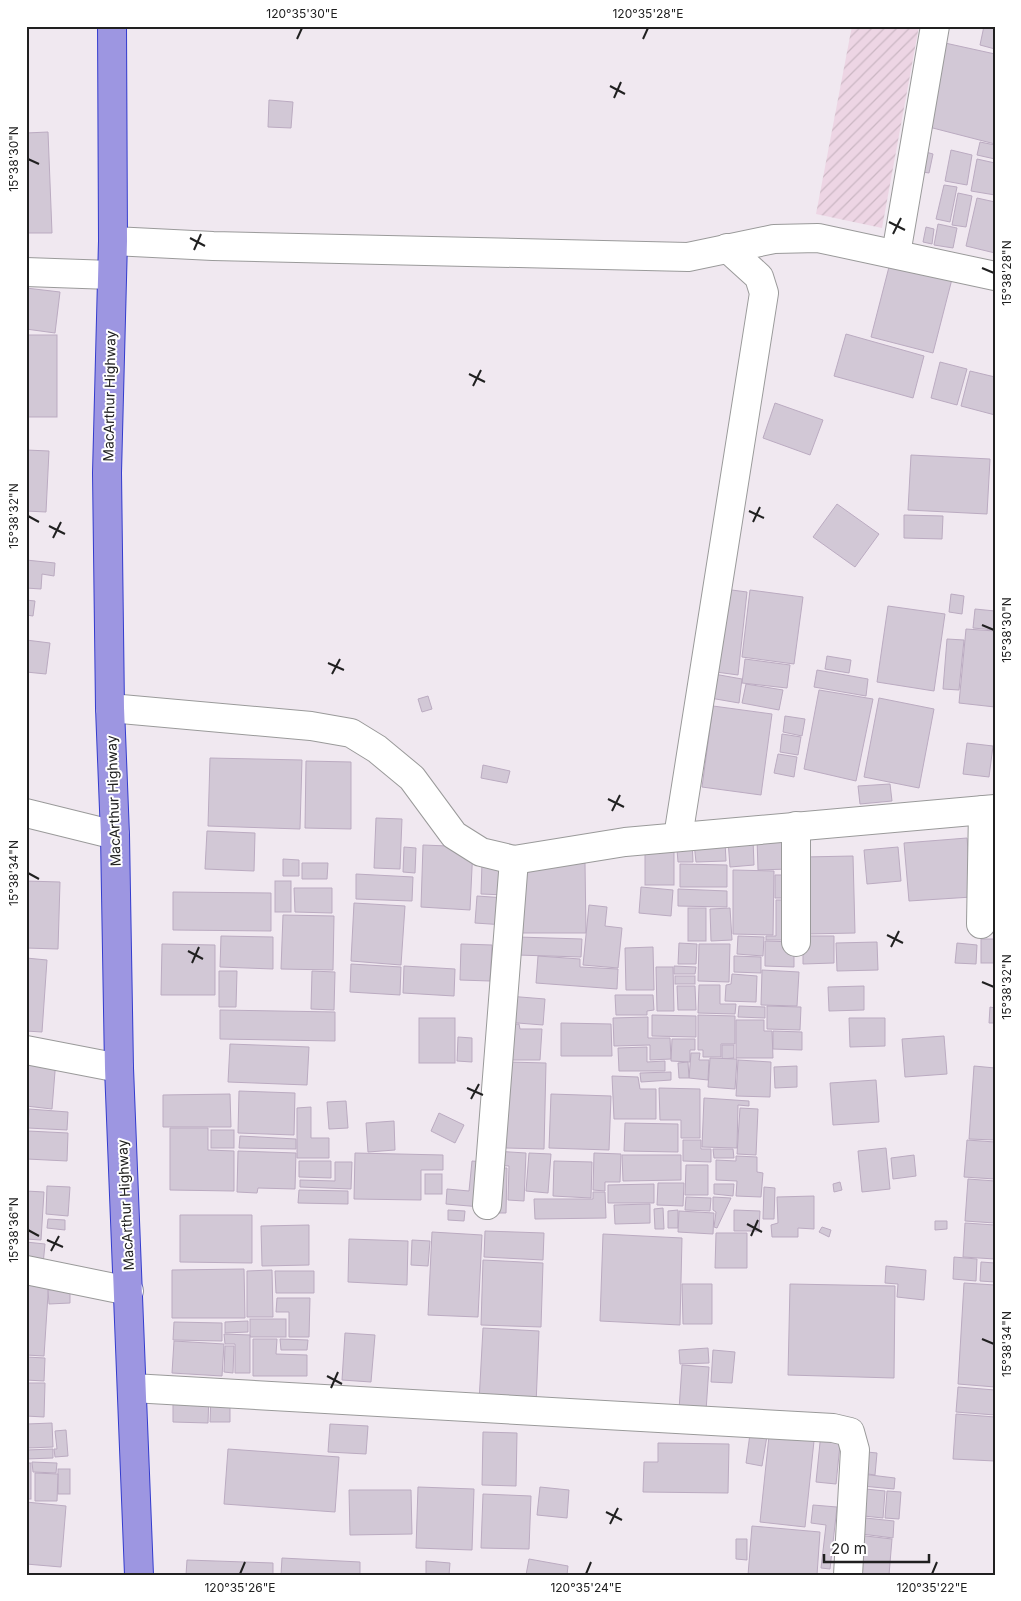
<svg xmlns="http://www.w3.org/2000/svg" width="1021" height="1601" font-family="Inter,sans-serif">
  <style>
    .farmland { fill: url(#farmland-furrows) }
    .building { fill: #d2c8d6; stroke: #bbabc1 }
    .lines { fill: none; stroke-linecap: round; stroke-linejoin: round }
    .minor-casing { stroke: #9a9a9a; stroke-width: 30 }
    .highway-casing { stroke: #343cce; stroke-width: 30 }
    .minor { stroke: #fff; stroke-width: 28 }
    .highway { stroke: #9d96e1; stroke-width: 28 }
    .ticks { fill: none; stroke: #202020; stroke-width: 2 }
    .labels { text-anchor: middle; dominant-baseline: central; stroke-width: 4; stroke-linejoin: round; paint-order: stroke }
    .street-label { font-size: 14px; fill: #202020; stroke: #fff }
    .neatline { fill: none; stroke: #202020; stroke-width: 2 }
    .ticks-label { font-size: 12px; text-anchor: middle; fill: #202020 }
  </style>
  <defs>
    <pattern id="farmland-furrows" width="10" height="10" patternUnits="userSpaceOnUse" patternTransform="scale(1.25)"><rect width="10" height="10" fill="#edd5e4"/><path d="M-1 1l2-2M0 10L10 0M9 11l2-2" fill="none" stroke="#cbb7c3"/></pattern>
  </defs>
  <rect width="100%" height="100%" fill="#f0e8f0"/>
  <path class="farmland" d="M852 26H919L882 228 816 214Z"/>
  <g class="building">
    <path d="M984 26H995V49L980 45Z"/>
    <path d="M945 43 995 54V144L925 126Z"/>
    <path d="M269 100 293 102 291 128 268 127Z"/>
    <path d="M48 132 52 233H26V133Z"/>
    <path d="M980 142 995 145V159L977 155Z"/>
    <path d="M951 150 972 155 967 185 945 181Z"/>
    <path d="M922 151 933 154 929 173 917 171Z"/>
    <path d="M977 159 995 163V195L971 191Z"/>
    <path d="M944 185 957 187 950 222 936 219Z"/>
    <path d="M958 193 972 196 966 227 952 225Z"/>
    <path d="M977 198 995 202V253L966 246Z"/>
    <path d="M938 224 957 228 953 248 934 245Z"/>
    <path d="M926 227 934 229 932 244 923 242Z"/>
    <path d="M890 263 952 279 933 353 871 337Z"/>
    <path d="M26 288 60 292 55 333 26 329Z"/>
    <path d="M846 334 924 356 913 398 834 376Z"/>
    <rect x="26" y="335" width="31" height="82"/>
    <path d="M940 362 967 369 957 405 931 398Z"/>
    <path d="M970 371 995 377V415L961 406Z"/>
    <path d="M775 403 823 420 810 455 763 438Z"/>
    <path d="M26 450 49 451 46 512 26 511Z"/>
    <path d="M911 455 990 459 987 514 908 510Z"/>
    <path d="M837 504 879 534 855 567 813 537Z"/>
    <path d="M904 515 943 516 942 539 904 538Z"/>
    <path d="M26 560 55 563 54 576 42 574 41 589 26 588Z"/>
    <path d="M724 589 747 592 738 675 716 672Z"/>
    <path d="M750 590 803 597 794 664 742 657Z"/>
    <path d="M951 594 964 596 962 614 949 612Z"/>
    <path d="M26 600 35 601 33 616 26 615Z"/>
    <path d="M888 606 945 614 934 691 877 682Z"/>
    <path d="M975 609 995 611V630L973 628Z"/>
    <path d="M966 629 995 631V707L959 703Z"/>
    <path d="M947 639 964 640 959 690 943 689Z"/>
    <path d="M26 640 50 643 46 674 26 672Z"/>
    <path d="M827 656 851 660 849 673 825 669Z"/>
    <path d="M745 659 790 665 787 688 742 683Z"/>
    <path d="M817 670 868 679 866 696 814 687Z"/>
    <path d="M714 674 742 679 739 703 710 698Z"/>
    <path d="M746 684 783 690 779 710 742 703Z"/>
    <path d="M819 690 873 699 856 781 804 769Z"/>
    <path d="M428 696 432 709 422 712 418 699Z"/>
    <path d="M879 698 934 709 919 788 864 777Z"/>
    <path d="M713 706 772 714 761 795 702 787Z"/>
    <path d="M785 716 805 719 802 736 783 732Z"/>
    <path d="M782 734 801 737 798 755 780 752Z"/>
    <path d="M967 743 993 746 989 777 963 774Z"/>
    <path d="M778 754 797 757 794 777 774 773Z"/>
    <path d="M210 758 302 760 300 829 208 826Z"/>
    <path d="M306 761 351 762V829L305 828Z"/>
    <path d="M483 765 510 771 507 783 481 778Z"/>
    <path d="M890 784 892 801 860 804 858 786Z"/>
    <path d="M376 818 402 819 400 869 374 868Z"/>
    <path d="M207 831 255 833 254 871 205 869Z"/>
    <path d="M787 837 788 869 758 870 757 838Z"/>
    <path d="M967 838 972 897 909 901 904 843Z"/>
    <path d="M753 839 754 865 730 867 728 840Z"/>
    <path d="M692 840 693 862H678L677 850Z"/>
    <path d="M725 841 726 861 696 862 694 843Z"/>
    <path d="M423 845 473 847 470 910 421 907Z"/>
    <path d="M404 847 416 848 415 873 403 872Z"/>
    <path d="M898 847 901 881 867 884 864 850Z"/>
    <rect x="645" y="852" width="29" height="33"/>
    <path d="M853 856 855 933 806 934 804 857Z"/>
    <path d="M283 859 299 860V876H283Z"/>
    <path d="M482 862H507L506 895 481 894Z"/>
    <path d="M302 863H328L327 879H302Z"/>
    <path d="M515 863H585L586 933H516Z"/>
    <path d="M680 864 727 865V887H680Z"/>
    <path d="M733 870 774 871 773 935 733 934Z"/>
    <path d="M356 874 413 877 412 901 356 899Z"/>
    <path d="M775 875H789L790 898H775Z"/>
    <path d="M26 881 60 882 58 949 26 948Z"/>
    <rect x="275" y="881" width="16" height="31"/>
    <path d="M641 887 673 890 671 916 639 913Z"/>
    <path d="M294 888H332V913L295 912Z"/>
    <path d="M678 889 727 891V907L678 906Z"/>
    <path d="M173 892 271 893V931L173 930Z"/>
    <path d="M477 896 506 898 505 925 475 923Z"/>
    <path d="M776 900H791V940H766V936H776Z"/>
    <path d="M354 903 405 906 401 965 351 961Z"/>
    <path d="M589 905 607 907 605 926 622 928 618 968 583 965Z"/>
    <rect x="688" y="908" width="18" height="33"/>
    <path d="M730 908 732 940 711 941 710 909Z"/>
    <path d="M283 915 334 916 333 970 281 969Z"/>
    <path d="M221 936 273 937V969L220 967Z"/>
    <path d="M738 936 764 937 763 956 737 954Z"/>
    <path d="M803 936H834V963L803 964Z"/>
    <path d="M518 937 582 939 581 957 517 955Z"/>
    <rect x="981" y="939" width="14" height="24"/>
    <path d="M765 941 794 942V967L765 966Z"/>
    <path d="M877 942 878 970 837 971 836 943Z"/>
    <path d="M679 943 697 944 696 964H678Z"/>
    <path d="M957 943 977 945 976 964 955 963Z"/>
    <path d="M162 944 215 945V995H161Z"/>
    <path d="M461 944 492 945 490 981 460 980Z"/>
    <path d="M699 944H730L729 982 698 981Z"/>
    <path d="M653 947 654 990H626L625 948Z"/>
    <path d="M538 956 580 959V967L618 969 617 989 536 983Z"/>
    <path d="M734 956 761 957V973L734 972Z"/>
    <path d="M26 958 47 960 42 1032 26 1031Z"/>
    <path d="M351 964 401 967 400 995 350 992Z"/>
    <path d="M404 966 455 969 454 996 403 993Z"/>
    <path d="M674 966 696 967 695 974H674Z"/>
    <path d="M656 967H673L674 1011H657Z"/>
    <path d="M762 970 799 972 797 1006 761 1005Z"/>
    <path d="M219 971H237L236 1007H219Z"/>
    <path d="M312 971 335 972 334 1010 311 1009Z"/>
    <path d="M732 974 757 976 756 1002 725 1001 726 985 731 984Z"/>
    <rect x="675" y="976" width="20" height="8"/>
    <path d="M699 985H720V1004H736L735 1014 698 1013Z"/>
    <path d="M677 986H695L696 1010H678Z"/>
    <path d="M864 986V1010L829 1011 828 987Z"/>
    <path d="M615 995H653L654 1010 647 1011V1015H616Z"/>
    <path d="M508 996 545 999 543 1025 505 1022Z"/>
    <path d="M739 1006 765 1007V1018L738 1017Z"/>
    <path d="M767 1006 801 1007 800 1030 767 1029Z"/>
    <path d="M990 1007 995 1008V1023H989Z"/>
    <path d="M220 1010 335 1012V1041L220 1039Z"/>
    <path d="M652 1015 696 1016V1037L652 1036Z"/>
    <path d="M698 1015 735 1016V1044H721V1057H703V1050H698Z"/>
    <path d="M648 1017V1038H670L671 1059 650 1060V1045L614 1046 613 1018Z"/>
    <rect x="419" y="1018" width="36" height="45"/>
    <path d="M849 1018H885V1046L850 1047Z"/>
    <path d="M736 1020H764V1031H772L773 1058H736Z"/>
    <path d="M561 1023 611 1024 612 1056H561Z"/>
    <path d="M519 1024 520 1029H542L540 1060H506L504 1025Z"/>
    <path d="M773 1031 802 1032V1050L773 1049Z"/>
    <path d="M944 1036 947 1074 905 1077 902 1039Z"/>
    <path d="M458 1037 472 1038V1062L457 1061Z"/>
    <path d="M672 1039H695V1050H690V1062L671 1061Z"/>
    <path d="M230 1044 309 1047 307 1085 228 1082Z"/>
    <path d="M722 1045H734V1058L722 1059Z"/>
    <path d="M647 1047V1062L665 1061V1071H619L618 1048Z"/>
    <path d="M691 1053H700L699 1060H709L708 1080 689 1078Z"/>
    <path d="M26 1056 56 1059 52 1109 26 1106Z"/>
    <path d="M710 1058 737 1059 735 1089 708 1087Z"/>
    <path d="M738 1060 771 1062 770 1097 736 1096Z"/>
    <path d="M508 1062 546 1063 544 1149 506 1148Z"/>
    <path d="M688 1062 689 1078H679L678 1063Z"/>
    <path d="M797 1066V1087L775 1088 774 1067Z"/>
    <path d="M974 1066 995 1068V1140L969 1139Z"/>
    <path d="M671 1072V1080L641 1082 640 1073Z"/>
    <path d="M612 1076 638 1077 640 1089H656V1119H614Z"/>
    <path d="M876 1080 879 1122 833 1125 830 1083Z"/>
    <path d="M659 1088 700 1089V1138H681V1120H660Z"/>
    <path d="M239 1091 295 1093 294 1135 238 1133Z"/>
    <path d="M230 1094 231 1127H163V1095Z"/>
    <path d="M551 1094 611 1096 609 1150 549 1148Z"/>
    <path d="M704 1098 749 1101V1106L738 1105 737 1148 702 1147Z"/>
    <path d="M346 1101 348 1128 329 1129 327 1102Z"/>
    <path d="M311 1107V1138H329V1158H297V1108Z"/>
    <path d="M740 1108 758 1109 756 1155 737 1154Z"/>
    <path d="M29 1109 68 1112 67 1130 28 1128Z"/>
    <path d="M439 1113 464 1125 455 1143 431 1131Z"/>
    <path d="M394 1121 395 1150 368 1152 366 1123Z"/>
    <path d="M625 1123 678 1124V1152L624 1151Z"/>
    <path d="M170 1128H208V1150L234 1151V1191L170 1190Z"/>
    <rect x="211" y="1130" width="23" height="18"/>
    <path d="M28 1131 68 1133 67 1161 27 1159Z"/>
    <path d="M240 1136 296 1139V1149L239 1148Z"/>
    <path d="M683 1140H701V1149H711V1162L683 1161Z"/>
    <path d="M967 1140 995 1142V1179L964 1177Z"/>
    <path d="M886 1148 890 1189 862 1192 858 1151Z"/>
    <path d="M713 1149H733L734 1158H714Z"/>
    <path d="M238 1151 296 1153 295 1189 258 1188 257 1193 237 1192Z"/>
    <path d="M494 1151 526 1153 524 1201 508 1200 509 1166 494 1165Z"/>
    <path d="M355 1153 443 1155V1170H421V1200L354 1199Z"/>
    <path d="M529 1153 551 1154 548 1193 526 1191Z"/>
    <path d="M594 1153 621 1154 620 1182H605V1191L593 1190Z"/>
    <path d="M622 1155H681V1180L623 1181Z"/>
    <path d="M914 1155 916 1176 893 1179 891 1158Z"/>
    <path d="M736 1156 757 1157V1172L763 1173 761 1197 736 1196 737 1181 716 1180V1160L736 1161Z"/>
    <path d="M299 1161H331V1178L299 1177Z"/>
    <path d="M472 1161 485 1162 481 1207 446 1204 447 1189 469 1191Z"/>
    <path d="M554 1161 592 1162 591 1198 553 1196Z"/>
    <path d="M335 1162H352L351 1189 300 1187V1180L335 1181Z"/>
    <path d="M686 1165H708V1195H685Z"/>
    <path d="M490 1168H507L506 1213H490Z"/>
    <rect x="425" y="1174" width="17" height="20"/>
    <path d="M968 1179 995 1181V1223L965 1221Z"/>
    <path d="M840 1182 842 1190 834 1192 833 1184Z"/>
    <path d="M658 1183H684L683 1206 657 1205Z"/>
    <path d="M654 1184V1203H608V1185Z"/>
    <path d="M714 1184H734L733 1196 714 1194Z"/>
    <path d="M47 1186 70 1187 68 1216 46 1214Z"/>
    <path d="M764 1187 775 1188 774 1219H763Z"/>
    <path d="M299 1190 348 1191V1204L298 1203Z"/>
    <path d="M26 1191 44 1192 41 1240 26 1239Z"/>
    <path d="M593 1192H605L606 1218 535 1219 534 1199H593Z"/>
    <path d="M814 1196V1229L798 1228V1237H772L771 1225 778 1223 777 1197Z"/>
    <path d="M686 1197 711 1198 710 1211 685 1210Z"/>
    <path d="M713 1197 731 1198 717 1228 714 1227 716 1212 713 1210Z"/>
    <path d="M650 1204V1223L615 1224 614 1205Z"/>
    <path d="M663 1208 664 1229H655L654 1209Z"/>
    <path d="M448 1210 465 1211 464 1221 448 1220Z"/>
    <path d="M678 1210V1228H668V1211Z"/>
    <path d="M734 1210 760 1211 759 1231H734Z"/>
    <path d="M679 1211 714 1213 713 1234 678 1232Z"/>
    <path d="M180 1215H252V1263L180 1262Z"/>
    <path d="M48 1219 65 1220V1230L47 1228Z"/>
    <path d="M935 1221H947V1229L935 1230Z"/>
    <path d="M965 1223 995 1225V1259L963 1257Z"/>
    <path d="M309 1225V1265L262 1266 261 1226Z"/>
    <path d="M822 1227 831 1230 829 1237 819 1232Z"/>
    <path d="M485 1231 544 1233 543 1260 484 1257Z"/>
    <path d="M432 1232 482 1235 478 1317 428 1315Z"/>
    <path d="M716 1233H747V1268H715Z"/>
    <path d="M603 1234 682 1238 680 1325 600 1321Z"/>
    <path d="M349 1239 408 1241 407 1285 348 1282Z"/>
    <path d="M412 1240 430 1241 428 1266 411 1265Z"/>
    <path d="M26 1242 45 1244 43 1265 26 1264Z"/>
    <path d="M954 1257 977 1259 976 1281 953 1279Z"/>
    <path d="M483 1260 543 1263 541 1327 481 1325Z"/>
    <path d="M981 1262 995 1263V1282L980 1281Z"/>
    <path d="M886 1266 926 1270 924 1300 897 1297 898 1284 885 1283Z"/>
    <path d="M244 1269 245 1318H172V1270Z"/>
    <path d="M272 1270 273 1317H247V1271Z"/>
    <path d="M275 1271H314V1293H276Z"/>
    <path d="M26 1278 49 1279 44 1356 26 1355Z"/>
    <path d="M964 1283 995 1285V1387L958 1384Z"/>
    <path d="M682 1284H712V1324H683Z"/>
    <path d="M790 1284 895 1286 894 1378 788 1375Z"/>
    <path d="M70 1289V1303L49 1304 48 1290Z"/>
    <path d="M277 1298H310L309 1337H289V1312H276Z"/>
    <rect x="250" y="1319" width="36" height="18"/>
    <path d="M248 1321V1332L225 1333V1322Z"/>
    <path d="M174 1322 222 1323V1341L173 1340Z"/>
    <path d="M483 1328 539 1331 536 1405 479 1402Z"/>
    <path d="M345 1333 375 1335 371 1382 342 1380Z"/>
    <path d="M224 1334 250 1335V1373H235V1344H225Z"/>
    <path d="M253 1339H277L276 1354 307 1355V1376H253Z"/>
    <path d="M280 1339 308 1340 307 1350H281Z"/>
    <path d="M174 1341 224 1344 222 1376 172 1373Z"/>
    <path d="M225 1346H234L233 1373 224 1372Z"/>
    <path d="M708 1348 709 1363 680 1364 679 1350Z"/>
    <path d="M713 1350 735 1352 732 1383 711 1382Z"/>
    <path d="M26 1357 45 1358 44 1381 26 1380Z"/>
    <path d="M682 1365 709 1367 706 1411 679 1410Z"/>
    <path d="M26 1383H45L44 1417 26 1416Z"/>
    <path d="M958 1387 995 1390V1415L956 1412Z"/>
    <path d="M173 1394 209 1395 208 1423 173 1422Z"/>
    <path d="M211 1396H230V1422H210Z"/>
    <path d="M956 1414 995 1417V1461L953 1459Z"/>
    <path d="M52 1423 53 1447 28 1448 27 1424Z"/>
    <path d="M330 1424 368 1426 366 1454 328 1452Z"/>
    <path d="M66 1430 68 1456 55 1457 54 1449H57L55 1431Z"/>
    <path d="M483 1432 517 1433 516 1486 482 1485Z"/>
    <path d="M821 1433 841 1435 836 1484 816 1482Z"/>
    <path d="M750 1434 767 1436 762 1466 746 1463Z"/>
    <path d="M769 1436 814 1441 805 1527 760 1522Z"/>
    <path d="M658 1443 729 1444 728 1493 643 1492 644 1462H658Z"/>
    <path d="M26 1446 27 1450 53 1449V1458L26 1459Z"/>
    <path d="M228 1449 339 1457 335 1512 224 1504Z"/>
    <path d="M857 1451 877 1453 875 1475 855 1472Z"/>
    <path d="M32 1462 57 1463 56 1473 33 1472Z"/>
    <rect x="26" y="1463" width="5" height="36"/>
    <rect x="58" y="1469" width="12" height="25"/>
    <path d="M35 1473 58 1474 57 1501H35Z"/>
    <path d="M862 1474 895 1478 894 1489 862 1486Z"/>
    <path d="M418 1487 474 1489 472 1550 416 1548Z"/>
    <path d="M540 1487 569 1490 567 1518 537 1515Z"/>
    <path d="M856 1488 885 1491 883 1518 854 1515Z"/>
    <path d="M349 1490H411L412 1534 350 1535Z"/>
    <path d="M887 1491 901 1492 899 1519 885 1518Z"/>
    <path d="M483 1494 531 1496 529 1549 481 1548Z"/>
    <path d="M26 1502 66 1506 61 1567 26 1564Z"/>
    <path d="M813 1505 837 1507 830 1569 821 1568 826 1525 811 1523Z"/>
    <path d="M856 1517 894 1521 893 1538 854 1533Z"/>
    <path d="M752 1526 820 1532 817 1575H748Z"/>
    <path d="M857 1535 892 1539 889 1575 853 1573Z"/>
    <path d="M736 1539H747V1560L736 1559Z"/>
    <path d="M282 1558 360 1562V1575H281Z"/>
    <path d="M529 1559 568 1566 567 1575H526Z"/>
    <path d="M187 1560 273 1563V1575H186Z"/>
    <path d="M426 1561 450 1563 449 1575H426Z"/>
  </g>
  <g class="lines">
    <defs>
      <g id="minor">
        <path d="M113 241 213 246 688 257 774 239 818 238 995 276"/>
        <path d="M896 254 935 26"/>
        <path d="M26 272 111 275"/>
        <path d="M110 708 311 726 351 733 377 749 412 778 454 835 481 852 514 860 625 842 995 809"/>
        <path d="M26 813 115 835"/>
        <path d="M796 826V942"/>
        <path d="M678 837 764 293 759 277 727 248"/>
        <path d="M981 924 983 810"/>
        <path d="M26 1050 119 1068"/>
        <path d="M487 1205 514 860"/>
        <path d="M26 1270 129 1291"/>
        <path d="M132 1388 833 1428 850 1432 855 1450 848 1575"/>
      </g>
      <path id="highway" d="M112 26 113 241 107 473 110 708 115 835 119 1068 139 1575"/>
    </defs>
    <use href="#minor" class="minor-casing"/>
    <use href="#highway" class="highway-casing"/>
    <use href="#minor" class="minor"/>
    <use href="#highway" class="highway"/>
  </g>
  <path class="ticks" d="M297 39 302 28M643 39 648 28M610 86 625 94M614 98 621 82M28 159 39 164M889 222 905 230M893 234 901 218M190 238 205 246M194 250 201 234M982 268 994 273M469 374 485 382M473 386 481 370M749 511 764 518M28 516 39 522M753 522 760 507M49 526 65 534M53 538 61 522M982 625 994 630M328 663 344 670M332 674 340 659M608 799 624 807M612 811 620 795M28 873 39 879M887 935 903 943M891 947 899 931M188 951 203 959M192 963 199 947M982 982 994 987M467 1088 483 1095M471 1099 479 1084M747 1224 762 1232M28 1230 39 1236M751 1236 758 1220M47 1240 63 1247M51 1251 59 1236M982 1339 994 1344M327 1376 342 1384M331 1388 338 1372M606 1512 622 1520M610 1524 618 1508M240 1574 245 1562M586 1574 591 1562M932 1574 937 1562"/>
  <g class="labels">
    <g class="street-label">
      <text transform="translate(109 396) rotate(-89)">MacArthur Highway</text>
      <text transform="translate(113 801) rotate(-92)">MacArthur Highway</text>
      <text transform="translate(125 1205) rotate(-93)">MacArthur Highway</text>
    </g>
  </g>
  <rect width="1021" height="1601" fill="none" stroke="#ffffff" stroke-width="55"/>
  <path d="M824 1554v8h105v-8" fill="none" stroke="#202020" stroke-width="2.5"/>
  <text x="831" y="1554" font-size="15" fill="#202020" stroke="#ffffff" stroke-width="4" paint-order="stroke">20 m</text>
  <rect x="28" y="28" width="966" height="1546" class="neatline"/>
  <g class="ticks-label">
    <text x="302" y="18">120°35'30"E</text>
    <text x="648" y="18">120°35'28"E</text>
    <text transform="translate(14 159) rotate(-90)" y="4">15°38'30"N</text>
    <text transform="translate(1007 273) rotate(-90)" y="4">15°38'28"N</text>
    <text transform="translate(14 516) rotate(-90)" y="4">15°38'32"N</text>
    <text transform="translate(1007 630) rotate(-90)" y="4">15°38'30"N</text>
    <text transform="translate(14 873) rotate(-90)" y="4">15°38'34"N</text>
    <text transform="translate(1007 987) rotate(-90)" y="4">15°38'32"N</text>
    <text transform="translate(14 1230) rotate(-90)" y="4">15°38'36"N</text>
    <text transform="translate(1007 1344) rotate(-90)" y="4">15°38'34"N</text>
    <text x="240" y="1592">120°35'26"E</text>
    <text x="586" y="1592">120°35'24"E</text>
    <text x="932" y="1592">120°35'22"E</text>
  </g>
</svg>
